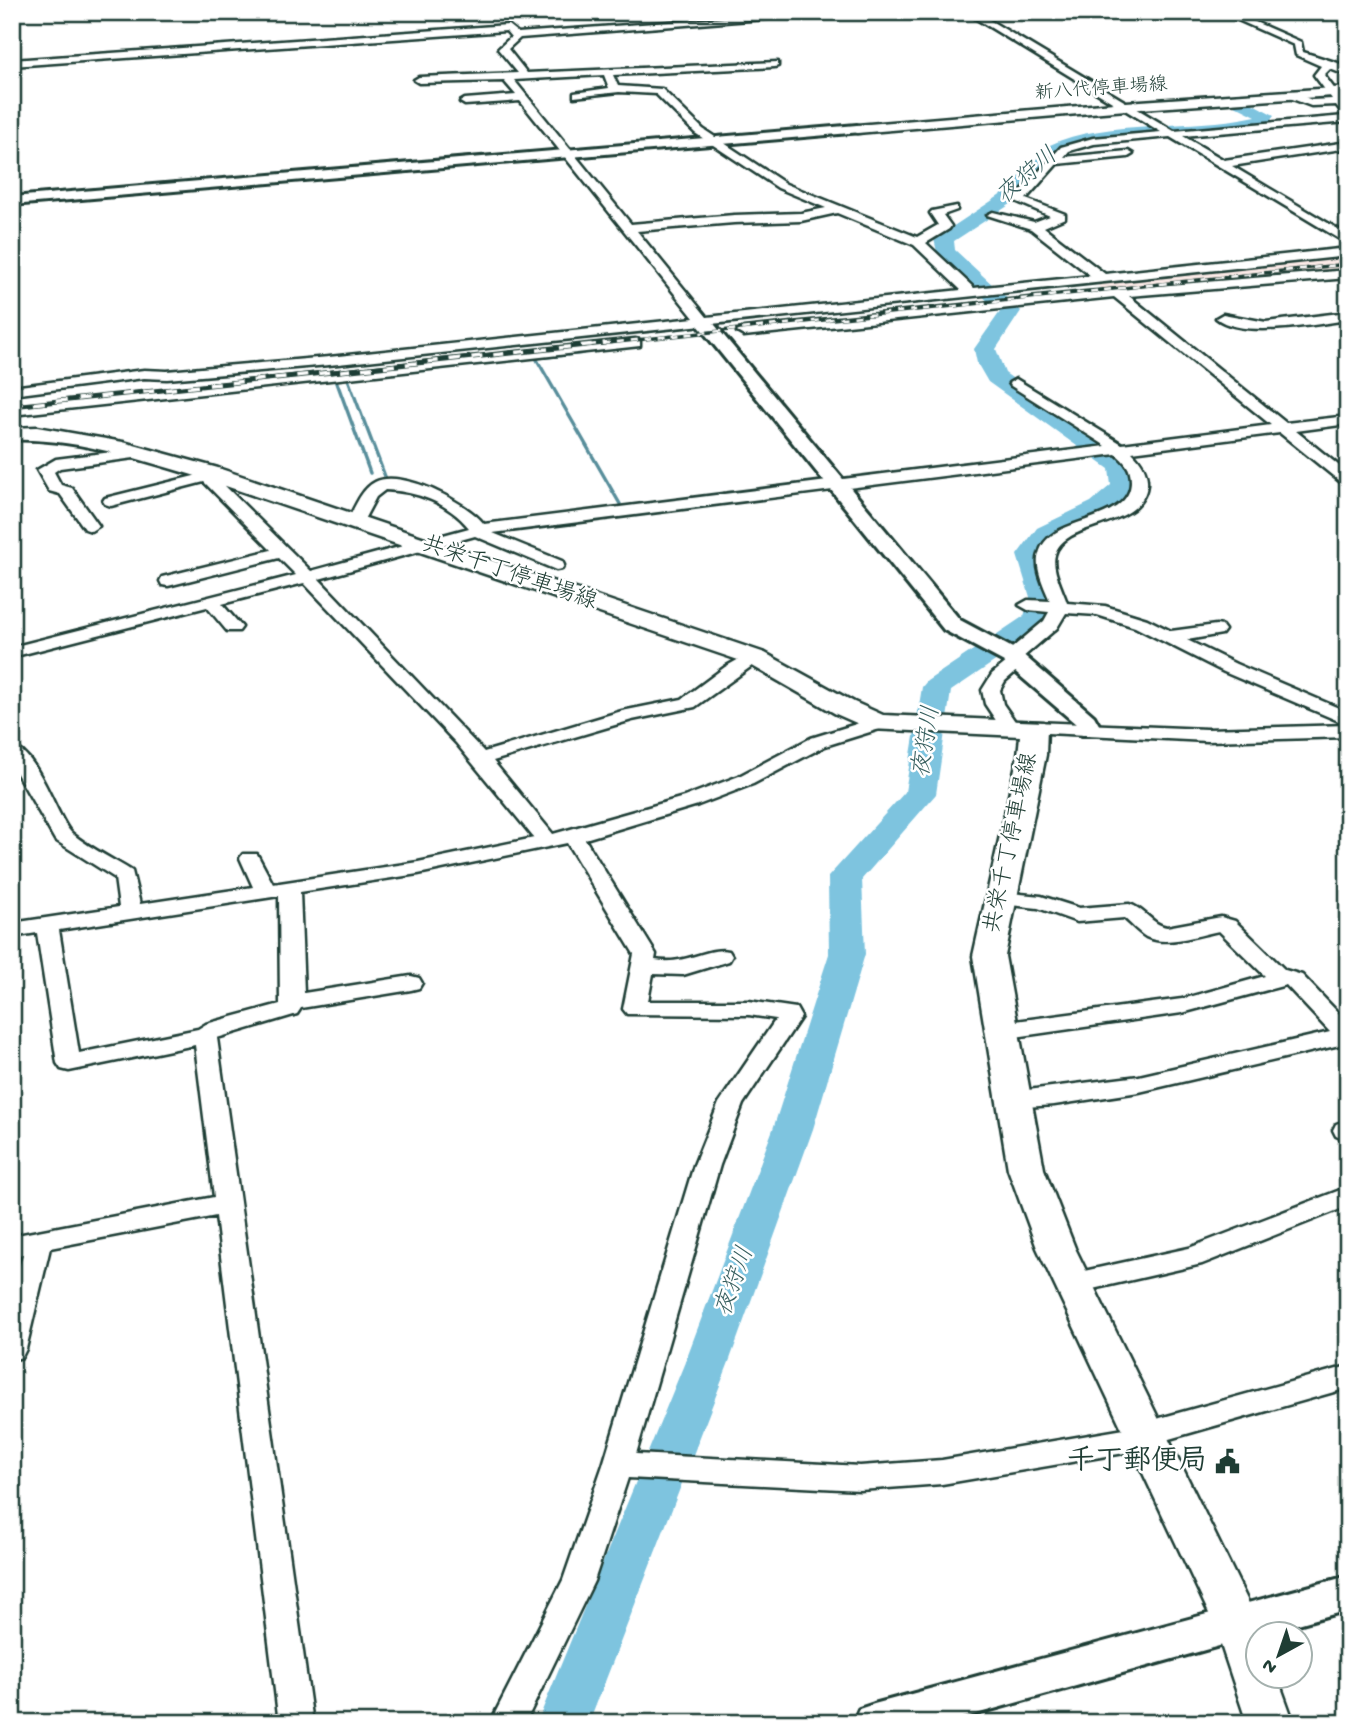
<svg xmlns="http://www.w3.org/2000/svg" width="1360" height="1735" font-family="'Gochi Hand','Klee One',sans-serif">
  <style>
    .built { fill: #fbeae7 }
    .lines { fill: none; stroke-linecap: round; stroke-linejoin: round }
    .stream-far1 { stroke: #588e9b; stroke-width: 2.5 }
    .stream { stroke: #588e9b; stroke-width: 3.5 }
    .river { fill: #7ec4df; fill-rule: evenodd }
    .minor-casing { stroke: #1f3d34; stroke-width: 5 }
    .tertiary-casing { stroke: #1f3d34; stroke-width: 6 }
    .secondary-casing { stroke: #1f3d34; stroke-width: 5 }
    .minor { fill: #fff; fill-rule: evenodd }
    .tertiary { fill: #fff; fill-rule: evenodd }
    .secondary { fill: #fff; fill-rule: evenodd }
    .rail-far1-casing { stroke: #1f3d34; stroke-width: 3.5 }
    .rail-casing { stroke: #1f3d34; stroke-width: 5 }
    .rail-far1 { stroke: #fff; stroke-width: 2.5; stroke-dasharray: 7; stroke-linecap: butt }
    .rail { stroke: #fff; stroke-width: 3.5; stroke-dasharray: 11; stroke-linecap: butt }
    .labels { text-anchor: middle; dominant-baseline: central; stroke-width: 5; stroke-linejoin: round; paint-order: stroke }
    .far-street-label { font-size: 19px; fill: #1f3d34; stroke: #fff }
    .street-label { font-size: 23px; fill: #1f3d34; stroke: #fff }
    .water-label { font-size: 24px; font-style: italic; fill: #375f5f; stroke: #fff }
    .near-poi-label { font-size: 28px; font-weight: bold; fill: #1f3d34; stroke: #fff; text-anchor: end }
  </style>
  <rect width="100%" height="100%" fill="#fff"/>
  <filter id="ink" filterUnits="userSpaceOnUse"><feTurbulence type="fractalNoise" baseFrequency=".0143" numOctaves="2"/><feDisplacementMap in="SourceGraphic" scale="14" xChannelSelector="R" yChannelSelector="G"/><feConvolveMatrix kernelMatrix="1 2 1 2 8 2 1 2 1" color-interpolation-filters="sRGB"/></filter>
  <g filter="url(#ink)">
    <path class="built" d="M1348 258V270L1106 293 1097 285Z"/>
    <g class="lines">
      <g class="stream-far1">
        <path d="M1266 115 1272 122 1268 124"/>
        <path d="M1244 124H1255"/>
      </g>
      <g class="stream">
        <path d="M584 353 536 358 620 504"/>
        <path d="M348 379 386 479"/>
        <path d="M336 380 370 473"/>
      </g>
      <path class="river" d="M1238 96 1274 115 1268 123 1244 129 1090 143 1062 153 1017 200 954 241 955 250 1021 311 996 349 1005 373 1130 461 1133 466 1135 487 1109 512 1055 538 1043 555 1058 597 1051 620 1047 626 951 691 936 794 862 879 865 954 813 1129 729 1362 589 1723H537L685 1362 773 1129 829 954 828 877 905 792 922 687 927 681 1024 616 1030 597 1017 555 1037 528 1091 502 1111 485 1109 469 988 382 977 363 974 349 1000 312 938 256 934 239 1005 192 1050 145C1104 119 1195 130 1256 116L1232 104 1230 101 1232 98Z"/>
      <defs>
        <g id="minor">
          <path d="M808 12H852L520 38 508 49 527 73 778 62V66L775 67 613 75 618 86 662 89 703 129 786 184 917 237 938 225 930 213 932 211 957 206V210L943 215 951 226 949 229 926 243 974 288 1091 276 1031 229 987 215 993 212 1034 222 1050 216 1013 200 1061 147 1093 138 1161 132 965 12H976L1174 131 1345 116 1336 105 1311 106 1287 97V93L1291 92 1312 100 1332 99 1314 75 1321 66 1296 55 1294 45 1220 12H1232L1301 42 1303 52 1338 63 1348 69V76L1330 69 1324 75 1348 107V122L1183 136 1224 160 1348 142V148L1232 166 1348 235V244L1170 137 1094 144 1069 151 1064 157 1128 151 1133 154 1128 157 1057 164 1026 199 1065 214V218L1044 227 1105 274 1348 248V256L329 365 167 379 144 378 12 395V387L144 370 167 371 329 357 694 318 520 101 465 105 460 102 465 99 516 95 504 81 419 83 414 80 419 77 518 73 498 49 511 37 506 31 12 66V60L508 25 518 33ZM604 75 609 88 574 93V97L619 92 656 94 695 133 778 188 826 208 801 213 734 215 631 224 514 80ZM837 213 914 245 961 290 707 317 637 231 734 223 801 221Z"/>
          <path d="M1348 270V278L1129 296 1286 423 1348 416V424L1296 431 1348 473V486L1343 484 1280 433 1132 452C1141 461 1148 471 1147 485 1141 531 1064 519 1055 555 1051 569 1063 590 1067 603L1105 606 1147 619 1171 631 1216 625 1222 626 1225 630 1222 634 1187 640 1236 664 1348 712V725L1224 672 1135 627 1097 615 1066 613 1057 628 1022 658 1027 662 1005 681 1000 690 1003 704 1019 727 1017 731H1003L985 704 982 690 992 674 1008 661 1003 657 1006 653 1044 621 1049 612 1028 610 1019 605 1028 600 1050 601C1045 588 1034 568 1039 554 1041 545 1047 538 1055 533 1077 518 1131 516 1131 481 1131 468 1125 462 1116 454L493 533 562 561 564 565 562 569 556 570 475 536 319 579 484 752 622 711 682 699 725 667 748 654H760L763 658 695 707 632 720 493 761 553 834 684 797 739 776 811 738 879 717 888 723 886 727 825 746 753 784 698 805 585 839 656 954 655 960C685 966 708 946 729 951L732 956 729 961 683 975 653 974 648 1001H749L796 1008 801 1017 743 1104 720 1165 636 1454 860 1466 942 1460 1142 1426 1160 1418 1348 1366V1388L1169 1439 1148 1449 942 1484 860 1490 628 1478 594 1581 525 1723H490L563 1580 603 1465 694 1165 719 1103 776 1019 749 1015 627 1014 623 1009 634 954 567 843 418 874 300 892 304 993 411 976 419 978 422 983 419 988 411 990 301 1008 297 1014 217 1038 313 1723H279L216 1216 50 1248 26 1349 22 1357 12 1360V1294L23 1254 12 1256V1236L214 1197 195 1045 69 1071 61 1069 57 1063 37 933 12 937V923L119 907 115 878 55 840 12 765V746C37 752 54 810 69 830 77 841 118 862 132 871L140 904 253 887 240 858 243 854H257L273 884 418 862 534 838 456 743 304 583 222 604 242 627 239 631H227L207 607 12 657V647L296 575 279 558 168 586 162 585 160 581 162 577 271 550 204 482 111 506 105 504 103 501 105 498 202 474 205 470H215L218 473 215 476 311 571 469 528C449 503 416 491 385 490L376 497 361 525H349L347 522C354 509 361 489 375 482 401 468 468 503 484 524L1106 446 1011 386 1009 383 1016 379 1122 444 1271 425 1114 297 744 336 737 332 744 328 1086 292ZM279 896 280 1004 206 1024 198 1029 79 1053 59 930Z"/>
          <path d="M1348 312V320C1316 324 1242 339 1216 318L1223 314 1266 322Z"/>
          <path d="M635 339 640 340V346L12 415V407Z"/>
          <path d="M144 448 152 453 149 456 60 468 54 472 61 485 72 488 99 526 91 531 85 529 60 494 49 491 37 470 56 459Z"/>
          <path d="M1034 722 1207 729 1348 725V737L1207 741 1027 732 1024 728 1027 724Z"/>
          <path d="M1001 892 1041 896 1079 908 1129 904C1144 908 1152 925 1167 927L1221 917 1235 921 1285 970 1302 975 1348 1023V1043L1139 1092 1054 1105 1012 1108 1003 1106 1000 1100 1003 1094 1012 1092 1139 1076 1330 1032 1286 985 1182 1013 1001 1039 993 1036 989 1031 993 1026 1001 1023 1182 999 1265 976 1219 931C1198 935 1166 947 1146 937 1138 932 1131 924 1124 918L1077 922 1038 908 993 903 990 898 993 893Z"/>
          <path d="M1345 1121 1348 1122V1141L1336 1136 1333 1130 1336 1124Z"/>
          <path d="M1348 1187V1206L1202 1264 1075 1293 1065 1290 1062 1283 1065 1276 1075 1273 1189 1248Z"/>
        </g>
        <g id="tertiary">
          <path d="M857 125 864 129 862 132 12 205V197Z"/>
          <path d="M704 317 710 319 960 620 1020 652 1094 716 1102 730 1098 735H1082L1076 724 1004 662 944 630 698 325 696 322 698 319Z"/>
          <path d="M1348 1576V1610L944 1723H853L859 1709 874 1704Z"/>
        </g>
        <g id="secondary">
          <path d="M1348 87V95L1126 110 857 133 850 129 857 125 1126 102Z"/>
          <path d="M37 427 123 442 218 468 765 653 854 702 883 715 1044 722 1047 728 1046 755 1005 956 1044 1169 1075 1248 1259 1624 1262 1634H1258V1676H1277L1294 1723H1247L1214 1624 1037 1248 1008 1169 973 956 1018 755 1020 736 870 729 836 714 747 663 202 478C141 460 77 438 12 440V428Z"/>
        </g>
      </defs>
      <use href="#minor" class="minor-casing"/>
      <use href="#tertiary" class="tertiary-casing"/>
      <use href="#secondary" class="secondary-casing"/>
      <use href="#minor" class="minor"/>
      <use href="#tertiary" class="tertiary"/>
      <use href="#secondary" class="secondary"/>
      <defs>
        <path id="rail-far1" d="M589 345 1348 264"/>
        <path id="rail" d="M12 406 605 343"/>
      </defs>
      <use href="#rail-far1" class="rail-far1-casing"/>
      <use href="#rail" class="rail-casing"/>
      <use href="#rail-far1" class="rail-far1"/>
      <use href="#rail" class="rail"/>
    </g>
  </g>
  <defs>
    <symbol id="civic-bare" viewBox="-9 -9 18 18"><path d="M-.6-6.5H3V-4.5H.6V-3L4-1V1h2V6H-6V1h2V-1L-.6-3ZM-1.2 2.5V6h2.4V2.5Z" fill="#1f3d34" stroke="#fff" stroke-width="2.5" paint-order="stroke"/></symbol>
  </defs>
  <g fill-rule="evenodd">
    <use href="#civic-bare" x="1210" y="1444" width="35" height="35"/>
  </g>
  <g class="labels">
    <g class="far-street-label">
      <text transform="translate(1101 90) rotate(-4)">新八代停車場線</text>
    </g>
    <g class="street-label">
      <text transform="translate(509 574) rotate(19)">共栄千丁停車場線</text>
      <text transform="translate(1012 843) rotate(-78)">共栄千丁停車場線</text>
    </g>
    <g class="water-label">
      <text transform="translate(1028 177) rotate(-41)">夜狩川</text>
      <text transform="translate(928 742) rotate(-81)">夜狩川</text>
      <text transform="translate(736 1282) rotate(-70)">夜狩川</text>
    </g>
    <g class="near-poi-label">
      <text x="1207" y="1462">千丁郵便局</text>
    </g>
  </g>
  <rect width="1360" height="1735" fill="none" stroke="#fff" stroke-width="42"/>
  <rect x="21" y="21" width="1318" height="1693" fill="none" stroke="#1f3d34" stroke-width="2.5" filter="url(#ink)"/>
  <g transform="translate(1279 1655) rotate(220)"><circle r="33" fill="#ffffff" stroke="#a5b1ae" stroke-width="2"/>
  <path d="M0-5L12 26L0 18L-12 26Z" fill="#1f3d34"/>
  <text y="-10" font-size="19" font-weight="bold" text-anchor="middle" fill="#1f3d34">N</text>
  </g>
</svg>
